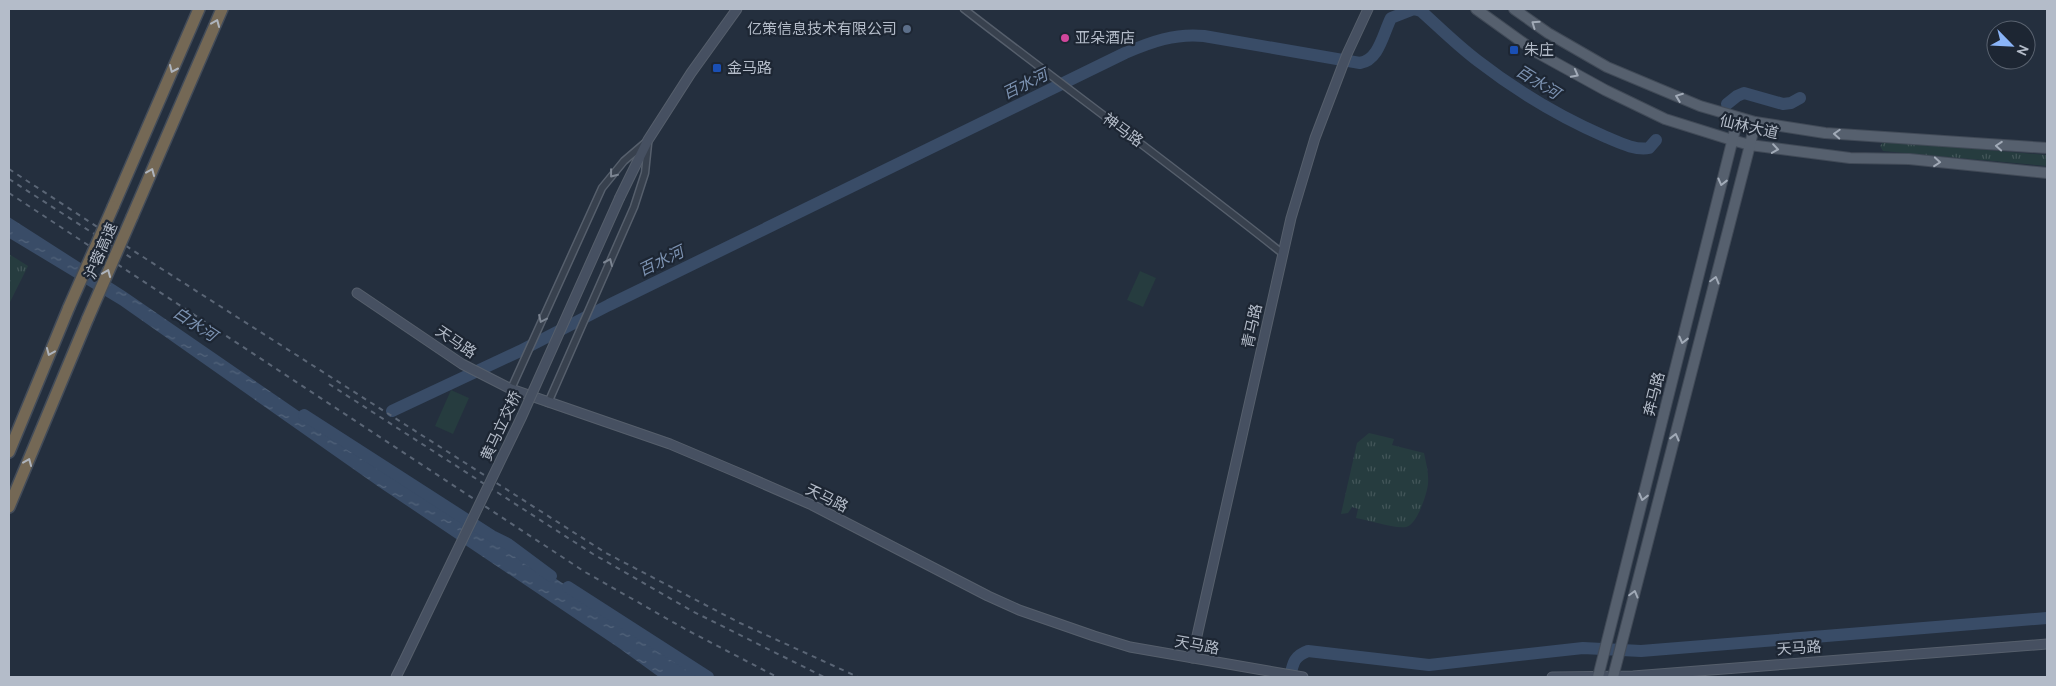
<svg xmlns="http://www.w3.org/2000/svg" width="2056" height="686" font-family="Cabin,'Noto Sans SC',sans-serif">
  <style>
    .grass { fill: url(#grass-tufts) }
    .pitch { fill: #263c3f }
    .water { fill: url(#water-ripples) }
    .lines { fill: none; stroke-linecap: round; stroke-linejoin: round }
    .river { stroke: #394c67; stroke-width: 12 }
    .street-casing { stroke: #565f6c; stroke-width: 9 }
    .secondary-casing { stroke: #565f6c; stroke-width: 11 }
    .primary-casing { stroke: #414a57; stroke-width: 12 }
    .highway-casing { stroke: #434c59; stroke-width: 14 }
    .street { stroke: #38414e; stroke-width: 6 }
    .secondary { stroke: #465061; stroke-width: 9 }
    .primary { stroke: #56606e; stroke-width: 10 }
    .highway { stroke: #746855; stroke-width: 11 }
    .rail { stroke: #5a6575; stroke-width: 2; stroke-dasharray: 5 5; stroke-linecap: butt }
    .secondary-bridge-casing { stroke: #565f6c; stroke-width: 11; stroke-linecap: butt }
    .highway-bridge-casing { stroke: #434c59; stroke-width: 14; stroke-linecap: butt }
    .secondary-bridge { stroke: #465061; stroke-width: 9 }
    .highway-bridge { stroke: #746855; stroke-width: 11 }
    .oneway { stroke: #aeb4bd }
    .oneway2 { stroke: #a1aab7 }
    .oneway3 { stroke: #7c8592 }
    .service-dot { fill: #5c6f8a; stroke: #1d2633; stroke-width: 2 }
    .hotel-dot { fill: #d1479c; stroke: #1d2633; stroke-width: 2 }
    .transit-dot { fill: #1a4fb4; stroke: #1d2633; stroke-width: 2 }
    .labels { text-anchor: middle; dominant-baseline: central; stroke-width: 4.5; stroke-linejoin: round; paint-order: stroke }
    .poi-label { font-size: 15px; fill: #b4bcc9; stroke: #1d2633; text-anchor: start }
    .street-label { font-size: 15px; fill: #b4bcc9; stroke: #1d2633 }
    .water-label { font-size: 16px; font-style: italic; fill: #7c92b1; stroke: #1d2633 }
  </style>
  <defs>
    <pattern id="grass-tufts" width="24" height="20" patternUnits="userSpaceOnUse" patternTransform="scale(1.25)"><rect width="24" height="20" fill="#263c3f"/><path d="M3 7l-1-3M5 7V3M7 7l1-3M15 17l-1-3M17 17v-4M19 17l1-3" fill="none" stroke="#435659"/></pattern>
    <pattern id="water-ripples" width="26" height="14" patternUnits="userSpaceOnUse" patternTransform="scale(1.25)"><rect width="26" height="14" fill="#394c67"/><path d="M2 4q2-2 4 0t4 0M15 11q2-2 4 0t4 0" fill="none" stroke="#53647b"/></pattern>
  </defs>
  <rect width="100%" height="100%" fill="#242f3e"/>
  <g class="grass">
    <path d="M1884 141 2047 155V166L1883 151 1880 146Z"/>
    <path d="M9 254 28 266 9 304Z"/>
    <path d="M1369 433 1394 439 1392 445 1424 453C1426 463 1429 473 1428 484 1427 494 1417 525 1406 527 1394 529 1369 520 1356 518L1358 509 1352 507 1348 513 1341 514 1357 443Z"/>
  </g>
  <g class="pitch">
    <path d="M1140 271 1156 278 1143 307 1127 300Z"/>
    <path d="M451 390 469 398 453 434 435 426Z"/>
  </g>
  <path class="water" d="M9 217 126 292 354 449 535 565 705 677H659L619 648 379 487 120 305 9 238Z"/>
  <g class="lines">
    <g class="river">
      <path d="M1727 104 1737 96 1744 93 1783 104 1791 103 1800 98"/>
      <path d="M392 411 520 351 609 305 1125 53C1151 42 1175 33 1204 36L1360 63C1379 60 1383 34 1391 18L1414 9 1421 11C1440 28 1458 46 1478 61 1518 92 1560 117 1606 137 1618 142 1636 151 1649 148L1656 140"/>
      <path d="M304 415 492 536 508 544 551 576"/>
      <path d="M568 587 708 677"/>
      <path d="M1290 677C1293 663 1294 656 1308 651L1429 665 1583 648 1641 651 2047 618"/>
    </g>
    <defs>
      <g id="street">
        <path d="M964 9C1070 91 1178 170 1282 253"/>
        <path d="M511 389 602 188 624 161 645 143"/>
        <path d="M548 403 634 207 645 173 648 144"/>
      </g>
      <g id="secondary">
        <path d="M620 197 648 140 691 73 737 9"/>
        <path d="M357 293 462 364 511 389 670 444 741 474 812 505 988 596 1019 610 1094 636 1130 647 1303 677"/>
        <path d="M1192 658 1291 218 1315 138 1347 54 1368 9"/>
        <path d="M396 677 403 663"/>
        <path d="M1552 677 1633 676 2047 644"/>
      </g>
      <g id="primary">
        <path d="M1476 9 1536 52 1605 90 1665 119 1732 140 1750 145 1850 158 1909 159 2047 173"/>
        <path d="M1514 9 1548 33 1607 67 1700 106 1755 122 1825 133 2047 148"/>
        <path d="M1598 677 1738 118"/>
        <path d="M1613 677 1750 145 1755 122"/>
      </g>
      <g id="highway">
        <path d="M113 207 199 9"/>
        <path d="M132 217 222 9"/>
        <path d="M9 452 69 307"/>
        <path d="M9 507 88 318"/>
      </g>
    </defs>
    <use href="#street" class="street-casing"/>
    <use href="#secondary" class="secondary-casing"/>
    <use href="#primary" class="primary-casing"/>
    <use href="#highway" class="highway-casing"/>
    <use href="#street" class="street"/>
    <use href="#secondary" class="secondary"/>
    <use href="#primary" class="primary"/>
    <use href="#highway" class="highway"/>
    <g class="rail">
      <path d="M9 169 140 255 606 553 740 623 858 677"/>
      <path d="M9 179 133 259"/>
      <path d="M9 193 585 572 685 629 777 677"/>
      <path d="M329 384 593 554 692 611 824 677"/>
    </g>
    <defs>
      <path id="secondary-bridge" d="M403 663 522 416 620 197"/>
      <g id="highway-bridge">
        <path d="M69 307 113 207"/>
        <path d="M88 318 132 217"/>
      </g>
    </defs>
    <use href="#secondary-bridge" class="secondary-bridge-casing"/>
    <use href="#highway-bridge" class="highway-bridge-casing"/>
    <use href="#secondary-bridge" class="secondary-bridge"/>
    <use href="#highway-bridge" class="highway-bridge"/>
  </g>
  <defs><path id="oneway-chevron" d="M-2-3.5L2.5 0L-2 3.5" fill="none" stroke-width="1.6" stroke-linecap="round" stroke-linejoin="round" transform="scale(1.25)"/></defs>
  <g class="oneway">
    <use href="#oneway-chevron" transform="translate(216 23) rotate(-67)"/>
    <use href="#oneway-chevron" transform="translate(173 69) rotate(114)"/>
    <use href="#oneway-chevron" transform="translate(151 172) rotate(-67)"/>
    <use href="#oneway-chevron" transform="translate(107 273) rotate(-67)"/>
    <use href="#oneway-chevron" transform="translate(50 352) rotate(113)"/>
    <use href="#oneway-chevron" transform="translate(28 462) rotate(-67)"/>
  </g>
  <g class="oneway2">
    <use href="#oneway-chevron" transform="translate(1535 24) rotate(-145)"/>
    <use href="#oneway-chevron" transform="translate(1575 74) rotate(28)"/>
    <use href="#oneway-chevron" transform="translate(1679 97) rotate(-159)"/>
    <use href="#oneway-chevron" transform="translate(1837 134) rotate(-177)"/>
    <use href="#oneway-chevron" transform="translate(1999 146) rotate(-176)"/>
    <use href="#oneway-chevron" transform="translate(1775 149) rotate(8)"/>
    <use href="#oneway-chevron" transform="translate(1937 162) rotate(5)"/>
    <use href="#oneway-chevron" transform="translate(1722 182) rotate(104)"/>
    <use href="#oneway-chevron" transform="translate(1715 280) rotate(-75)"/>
    <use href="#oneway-chevron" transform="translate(1683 340) rotate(104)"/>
    <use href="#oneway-chevron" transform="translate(1675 437) rotate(-76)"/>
    <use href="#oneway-chevron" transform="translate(1643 497) rotate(104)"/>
    <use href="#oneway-chevron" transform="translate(1634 594) rotate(-75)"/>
  </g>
  <g class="oneway3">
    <use href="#oneway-chevron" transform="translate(613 174) rotate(128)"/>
    <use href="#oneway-chevron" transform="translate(609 262) rotate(-66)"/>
    <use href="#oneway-chevron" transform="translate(542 319) rotate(115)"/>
  </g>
  <circle class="service-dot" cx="907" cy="29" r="5"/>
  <circle class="hotel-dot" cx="1065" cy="38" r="5"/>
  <g class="transit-dot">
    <rect x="1509" y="45" width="10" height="10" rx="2.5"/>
    <rect x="712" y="63" width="10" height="10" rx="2.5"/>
  </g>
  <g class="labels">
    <g class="poi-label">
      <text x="897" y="29" text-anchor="end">亿策信息技术有限公司</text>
      <text x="1075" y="38">亚朵酒店</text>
      <text x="1524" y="50">朱庄</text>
      <text x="727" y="68">金马路</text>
    </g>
    <g class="street-label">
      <text transform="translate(1749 127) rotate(13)">仙林大道</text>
      <text transform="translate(1123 130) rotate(36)">神马路</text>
      <text transform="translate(101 251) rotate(-67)">沪蓉高速</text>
      <text transform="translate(1252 326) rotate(-78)">青马路</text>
      <text transform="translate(456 342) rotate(34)">天马路</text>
      <text transform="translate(1654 394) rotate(-76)">奔马路</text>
      <text transform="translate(501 426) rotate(-65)">黄马立交桥</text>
      <text transform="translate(827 498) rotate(26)">天马路</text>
      <text transform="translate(1197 645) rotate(10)">天马路</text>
      <text transform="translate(1799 648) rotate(-4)">天马路</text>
    </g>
    <g class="water-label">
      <text transform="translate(1538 82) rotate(32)">百水河</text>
      <text transform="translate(1025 84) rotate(-26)">百水河</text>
      <text transform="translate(661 261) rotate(-26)">百水河</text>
      <text transform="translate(195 324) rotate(33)">白水河</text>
    </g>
  </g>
  <rect width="2056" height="686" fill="none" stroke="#b4bcc9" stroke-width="20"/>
  <g transform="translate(2011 45) rotate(114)"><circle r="24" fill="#1d2633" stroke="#59626f"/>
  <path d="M0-4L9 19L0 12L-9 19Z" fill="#8ab4f8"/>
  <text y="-8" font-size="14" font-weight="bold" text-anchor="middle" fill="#b4bcc9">N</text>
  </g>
</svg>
